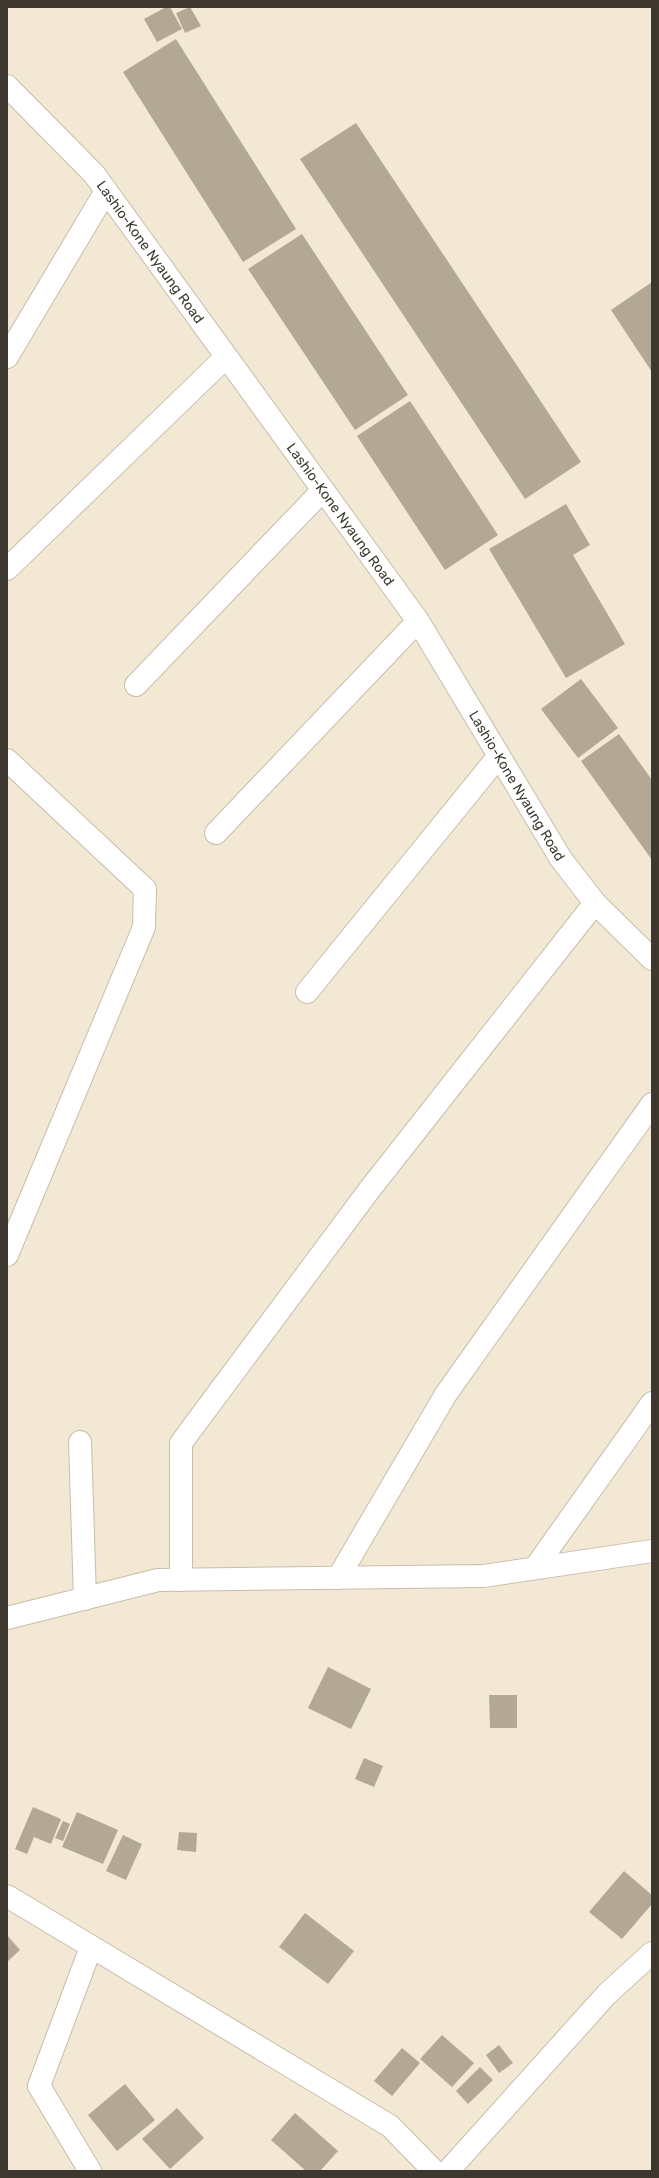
<svg xmlns="http://www.w3.org/2000/svg" width="659" height="2178" font-family="Rubik,sans-serif">
  <style>
    .building { fill: #b3a896 }
    .lines { fill: none; stroke-linecap: round; stroke-linejoin: round }
    .street-casing { stroke: #c8bdab; stroke-width: 24 }
    .secondary-casing { stroke: #c8bdab; stroke-width: 24 }
    .street { stroke: #fff; stroke-width: 22 }
    .secondary { stroke: #fff; stroke-width: 22 }
    .labels { text-anchor: middle; dominant-baseline: central; stroke-width: 3; stroke-linejoin: round; paint-order: stroke }
    .street-label { font-size: 14px; fill: #3c3830; stroke: #fff5e6 }
  </style>
  <rect width="100%" height="100%" fill="#f3e8d4"/>
  <g class="building">
    <path d="M166 7H170L182 29 157 42 144 19Z"/>
    <path d="M190 7 201 26 185 33 176 13Z"/>
    <path d="M176 39 296 229 243 262 123 72Z"/>
    <path d="M356 123 581 462 525 499 300 159Z"/>
    <path d="M302 234 408 395 355 430 248 269Z"/>
    <path d="M652 282V372L611 310Z"/>
    <path d="M410 401 498 535 445 570 357 436Z"/>
    <path d="M566 504 590 545 573 555 625 644 566 678 489 549Z"/>
    <path d="M581 679 618 728 578 758 541 709Z"/>
    <path d="M619 734 652 780V860L581 761Z"/>
    <path d="M328 1667 371 1689 351 1729 308 1708Z"/>
    <path d="M489 1695H517V1728H490Z"/>
    <path d="M364 1758 383 1766 374 1787 355 1779Z"/>
    <path d="M33 1807 61 1819 51 1844 34 1837 27 1854 15 1849Z"/>
    <path d="M77 1812 118 1830 103 1864 62 1847Z"/>
    <path d="M63 1821 70 1824 63 1841 55 1838Z"/>
    <path d="M179 1832 197 1833 196 1852 177 1850Z"/>
    <path d="M123 1835 142 1844 126 1880 106 1871Z"/>
    <path d="M624 1871 652 1895V1904L622 1939 589 1912Z"/>
    <path d="M305 1913 354 1951 328 1984 279 1947Z"/>
    <path d="M7 1935 20 1950 7 1962Z"/>
    <path d="M442 2035 474 2063 452 2087 420 2059Z"/>
    <path d="M499 2045 513 2063 499 2073 486 2055Z"/>
    <path d="M402 2048 420 2063 392 2096 374 2081Z"/>
    <path d="M480 2067 493 2080 468 2104 456 2091Z"/>
    <path d="M125 2084 155 2120 117 2151 88 2115Z"/>
    <path d="M177 2108 204 2138 170 2169 142 2139Z"/>
    <path d="M295 2113 338 2151 320 2171H306L271 2140Z"/>
  </g>
  <g class="lines">
    <defs>
      <g id="street">
        <path d="M7 357 106 191"/>
        <path d="M7 569 226 357"/>
        <path d="M136 685 323 490"/>
        <path d="M7 760 145 889 144 927 7 1255"/>
        <path d="M216 833 418 621"/>
        <path d="M307 992 498 757"/>
        <path d="M80 1442 85 1599"/>
        <path d="M535 1568 652 1403"/>
        <path d="M338 1578 446 1394 652 1104"/>
        <path d="M181 1580V1443L370 1189 595 903"/>
        <path d="M7 1618 158 1580 483 1576 652 1551"/>
        <path d="M7 1896 390 2126 434 2171"/>
        <path d="M90 2171 39 2086 91 1947"/>
        <path d="M448 2171 607 1994 652 1953"/>
      </g>
      <g id="secondary">
        <path id="s1" d="M7 86 94 174 418 621 561 859 595 903 652 959"/>
      </g>
    </defs>
    <use href="#street" class="street-casing"/>
    <use href="#secondary" class="secondary-casing"/>
    <use href="#street" class="street"/>
    <use href="#secondary" class="secondary"/>
  </g>
  <g class="labels">
    <g class="street-label">
      <text stroke="none"><textPath href="#s1" startOffset="220">Lashio-Kone Nyaung Road</textPath></text>
      <text stroke="none"><textPath href="#s1" startOffset="544">Lashio-Kone Nyaung Road</textPath></text>
      <text stroke="none"><textPath href="#s1" startOffset="868">Lashio-Kone Nyaung Road</textPath></text>
    </g>
  </g>
  <rect width="659" height="2178" fill="none" stroke="#3c3830" stroke-width="16"/>
</svg>
